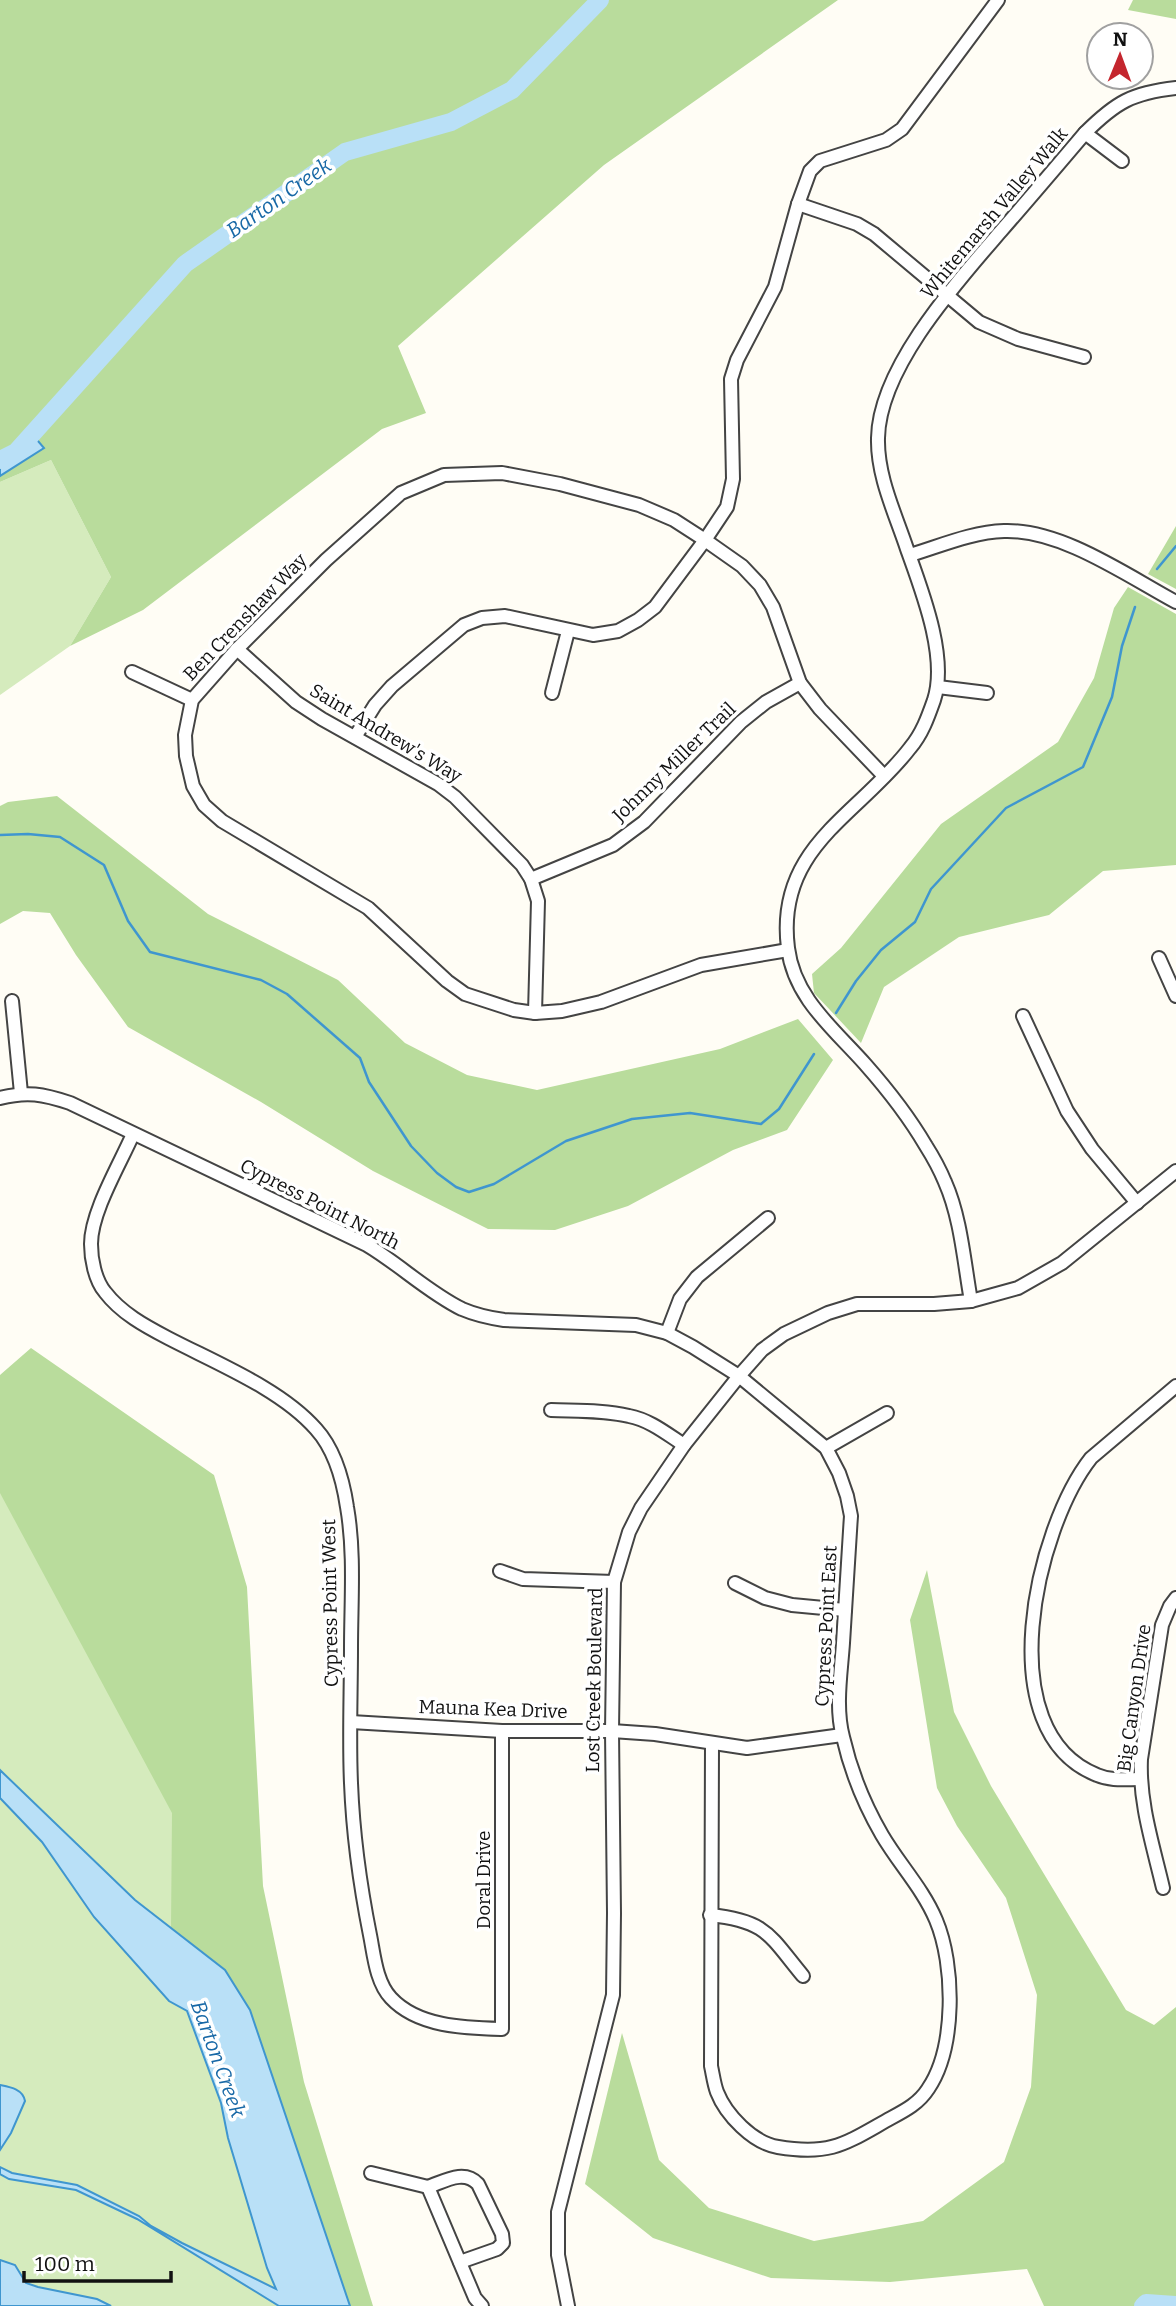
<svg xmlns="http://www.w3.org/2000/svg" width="1176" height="2306" font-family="Bitter,serif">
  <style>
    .green { fill: #d5ebbd }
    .forest { fill: #b9dc9c }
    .water { fill: #b9e0f7; stroke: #3f96cf; stroke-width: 2 }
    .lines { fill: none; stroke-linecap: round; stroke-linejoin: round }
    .stream { stroke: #3f96cf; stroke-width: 2.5 }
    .river { stroke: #b9e0f7; stroke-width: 18 }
    .minor-casing { stroke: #444; stroke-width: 16 }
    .minor { stroke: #fff; stroke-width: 12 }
    .labels { text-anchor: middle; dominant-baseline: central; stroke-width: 7; stroke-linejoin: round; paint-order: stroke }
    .street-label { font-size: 19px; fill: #111; stroke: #fff }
    .water-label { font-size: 21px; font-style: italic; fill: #1768a6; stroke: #fff }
  </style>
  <rect width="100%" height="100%" fill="#fffdf5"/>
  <g class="green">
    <path d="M51 460 111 577 70 646 0 695V482Z"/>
    <path d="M0 1442 249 1877 200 1997 228 2138 267 2268 290 2306H0Z"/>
  </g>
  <g class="forest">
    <path d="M0 0H838L604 165 398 346 426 413 382 429 143 610 70 646 111 577 51 460 0 482Z"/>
    <path d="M1133 0H1176V19L1128 10Z"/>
    <path d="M1176 526V589L1148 574Z"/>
    <path d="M1128 587 1176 614V865L1103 871 1049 915 959 937 884 987 861 1043 814 993 812 974 841 948 941 824 1058 742 1094 678 1114 608Z"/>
    <path d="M57 796 208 914 338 980 405 1043 467 1075 537 1090 720 1049 798 1019 833 1060 787 1130 733 1150 628 1206 555 1230 488 1229 373 1171 261 1102 128 1027 76 955 50 913 23 911 0 924V806L8 802Z"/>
    <path d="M31 1348 214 1475 247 1587 263 1886 304 2082 373 2306H350L250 2010 225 1970 171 1928 172 1813 0 1493V1375Z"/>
    <path d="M927 1570 954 1712 991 1786 1126 2010 1154 2025 1176 2007V2306H1044L1027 2269 890 2282 771 2278 653 2238 585 2184 622 2033 659 2160 709 2208 814 2241 923 2221 1004 2162 1031 2087 1037 1995 1006 1898 957 1826 937 1788 910 1620Z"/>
  </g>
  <g class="water">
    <path d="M32 434 44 448 0 476V461Z"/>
    <path d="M0 1770 135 1900 225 1970 250 2010 350 2306H279L137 2219 76 2190 9 2179 0 2174V2167L12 2173 77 2185 139 2216 151 2226 182 2243 276 2289 267 2268 228 2138 221 2103 187 2011 169 2001 94 1917 42 1842 0 1798Z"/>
    <path d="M0 2085C10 2087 23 2089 25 2101L11 2133 0 2150Z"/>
    <path d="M0 2260 15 2265 26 2283 38 2287 97 2299 111 2306H0Z"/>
  </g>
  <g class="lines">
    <g class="stream">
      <path d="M1157 569 1176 546"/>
      <path d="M0 835 28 834 60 837 104 865 128 921 150 952 261 980 287 994 360 1058 369 1082 411 1146 437 1173 456 1187 469 1192 494 1184 566 1141 632 1119 690 1113 761 1124 779 1109 814 1054"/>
      <path d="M836 1013 856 981 881 950 915 922 931 889 1006 808 1083 767 1112 697 1122 646 1135 607"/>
    </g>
    <g class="river">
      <path d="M0 460 16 452 185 264 345 152 451 122 512 90 600 0"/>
      <path d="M1143 2306 1146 2303 1176 2305"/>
    </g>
    <defs>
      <g id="minor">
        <path d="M1085 133 1122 161"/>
        <path d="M798 204 857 224 874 234 979 322 1018 339 1084 357"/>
        <path d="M910 555C940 546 972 532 1004 531 1061 529 1126 575 1176 602"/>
        <path d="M237 649 296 702 322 719 438 784 455 797 522 865 531 879 538 901 535 1013"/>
        <path d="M132 672 192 700"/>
        <path d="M938 687 987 693"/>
        <path d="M552 693 568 631"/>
        <path d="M355 737 375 705 392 686 464 625 482 618 505 616 593 635 618 631 638 620 655 607 705 540 727 507 733 479 731 379 737 360 775 287 798 204 810 171 820 161 886 140 902 129 998 0"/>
        <path d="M531 879 613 845 644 822 741 722 766 702 800 683"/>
        <path d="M788 950 701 965 601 1002 562 1011 535 1013 514 1010 465 994 447 981 368 908 222 821 204 805 193 786 186 756 185 735 192 700 237 649 326 560 401 493 444 475 502 473 560 484 639 505 674 520 705 540 742 566 760 585 773 607 800 683 820 709 884 776"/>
        <path d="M1159 958 1176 996"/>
        <path d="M12 1001 21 1093"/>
        <path d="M1023 1016 1067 1111 1092 1149 1137 1203"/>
        <path d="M0 1098C27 1091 43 1094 70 1103L367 1245C399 1264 429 1293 462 1309 476 1315 490 1318 504 1320L636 1325 667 1333 693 1347 739 1376 826 1448 839 1473 847 1496 851 1516C848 1558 846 1600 843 1643 841 1673 835 1707 843 1737 851 1772 864 1804 882 1835 899 1864 923 1889 936 1920 955 1965 956 2048 928 2089 919 2103 906 2110 891 2118 846 2143 832 2156 778 2147 753 2143 726 2115 717 2092 714 2084 713 2075 711 2066L712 1744"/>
        <path d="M133 1134C120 1164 91 1212 91 1244 91 1259 95 1280 105 1292 121 1313 145 1326 168 1338 216 1363 281 1389 316 1429 335 1450 343 1480 347 1507 355 1553 351 1601 351 1648 351 1693 349 1739 351 1783 353 1834 360 1885 370 1935 374 1955 376 1982 391 1998 418 2027 465 2028 502 2029V1731"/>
        <path d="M971 1301C964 1262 961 1218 945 1182 940 1170 933 1157 926 1146 909 1117 888 1090 865 1064 834 1029 794 998 788 948 775 847 859 815 910 748 922 734 928 717 934 700 948 657 922 591 907 549 895 513 877 476 878 438 879 368 957 282 1001 231 1029 199 1057 166 1085 133 1116 102 1132 93 1176 88"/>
        <path d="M667 1333 680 1299 697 1277 768 1218"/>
        <path d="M551 1410C577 1411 604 1410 629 1416 650 1420 667 1434 684 1445"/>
        <path d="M826 1448 887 1413"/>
        <path d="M500 1571 523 1579 614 1582"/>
        <path d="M735 1583 765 1598 792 1605 845 1610"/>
        <path d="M351 1722 502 1731H612L655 1734 747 1748 842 1735"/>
        <path d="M1140 1779C1125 1779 1111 1781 1097 1775 988 1732 1036 1528 1091 1458L1176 1386"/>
        <path d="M1163 1888C1153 1845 1139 1803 1141 1759L1162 1625 1170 1606 1176 1598"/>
        <path d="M710 1915C767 1921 769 1935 803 1976"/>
        <path d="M371 2173 428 2187"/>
        <path d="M428 2187C445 2181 464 2169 478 2184L502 2234 503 2243 497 2249 460 2262"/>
        <path d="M428 2187 475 2298 482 2306"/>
        <path d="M568 2306 558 2255V2212L613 1995 614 1913 612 1731 614 1582 629 1532 641 1508 684 1445 739 1376 762 1350 784 1334 828 1313 857 1304H934L971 1301 1018 1288 1062 1263 1176 1171"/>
      </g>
    </defs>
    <use href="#minor" class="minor-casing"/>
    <use href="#minor" class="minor"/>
  </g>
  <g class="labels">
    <g class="street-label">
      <text transform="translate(994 213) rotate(-50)">Whitemarsh Valley Walk</text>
      <text transform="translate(245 617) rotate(-46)">Ben Crenshaw Way</text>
      <text transform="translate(386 733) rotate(31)">Saint Andrew's Way</text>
      <text transform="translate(674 762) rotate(-44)">Johnny Miller Trail</text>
      <text transform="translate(320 1204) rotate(27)">Cypress Point North</text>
      <text transform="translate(330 1603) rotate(-91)">Cypress Point West</text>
      <text transform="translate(826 1626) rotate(-87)">Cypress Point East</text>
      <text transform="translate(594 1680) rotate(-89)">Lost Creek Boulevard</text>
      <text transform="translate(1134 1698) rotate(-82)">Big Canyon Drive</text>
      <text transform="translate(493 1709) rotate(2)">Mauna Kea Drive</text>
      <text transform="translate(483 1880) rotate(-90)">Doral Drive</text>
    </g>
    <g class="water-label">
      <text transform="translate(279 198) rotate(-35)">Barton Creek</text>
      <text transform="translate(218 2059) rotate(70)">Barton Creek</text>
    </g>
  </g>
  <g transform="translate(1120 56) rotate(1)"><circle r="33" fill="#ffffff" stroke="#a0a0a0" stroke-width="2"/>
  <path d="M0-5L12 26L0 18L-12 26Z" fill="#c4262e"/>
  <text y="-10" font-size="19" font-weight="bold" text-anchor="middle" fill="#111111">N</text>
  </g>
  <path d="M24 2271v10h147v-10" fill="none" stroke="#111111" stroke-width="3.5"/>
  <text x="35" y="2271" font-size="21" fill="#111111" stroke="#ffffff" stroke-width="5" paint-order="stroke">100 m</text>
</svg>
